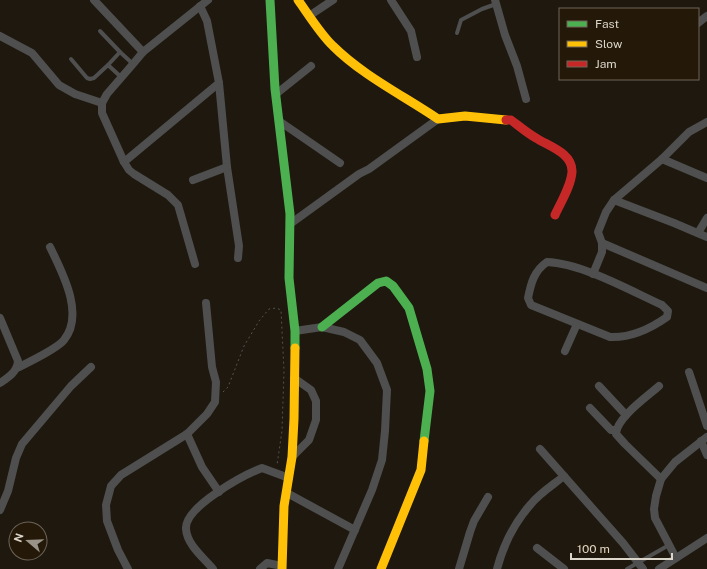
<svg xmlns="http://www.w3.org/2000/svg" width="707" height="569" font-family="'Public Sans',sans-serif">
  <style>
    .lines { fill: none; stroke-linecap: round; stroke-linejoin: round }
    .path { stroke: #545450; stroke-width: 1; stroke-dasharray: 2 3; stroke-linecap: butt }
    .lane { stroke: #4e4f4e; stroke-width: 4 }
    .street { stroke: #4e4f4e; stroke-width: 8 }
    .fast { stroke: #4caf50; stroke-width: 9 }
    .slow { stroke: #ffc107; stroke-width: 9 }
    .jam { stroke: #c62828; stroke-width: 9 }
  </style>
  <rect width="100%" height="100%" fill="#1e180f"/>
  <g class="lines">
    <path class="path" d="M223 392 228 387 244 346 259 321 269 309 276 308 281 310 284 371 282 431 277 465"/>
    <g class="lane">
      <path d="M100 31 120 52 108 65"/>
      <path d="M457 33 461 20 482 9 496 4"/>
      <path d="M120 52 133 64"/>
      <path d="M71 59 87 78 90 79 94 78 108 65 121 77"/>
      <path d="M627 569 669 545"/>
    </g>
    <g class="street">
      <path d="M94 0 143 52"/>
      <path d="M391 0 411 31 417 57"/>
      <path d="M495 0 505 35 517 66 526 99"/>
      <path d="M309 16 333 0"/>
      <path d="M698 23 707 16"/>
      <path d="M0 36 32 53 59 85 75 94 102 103"/>
      <path d="M219 83 227 167 239 246 238 258"/>
      <path d="M276 94 311 66"/>
      <path d="M279 121 340 163"/>
      <path d="M662 159 707 178"/>
      <path d="M124 162 219 83 207 21 200 6"/>
      <path d="M193 180 227 167"/>
      <path d="M614 200 674 223 707 237"/>
      <path d="M290 224 359 174 369 169 438 119"/>
      <path d="M698 233 707 218"/>
      <path d="M602 243 707 288"/>
      <path d="M547 262C581 263 631 291 662 305L668 311 667 317C650 329 631 338 610 337L531 305 528 298C531 283 534 271 547 262Z"/>
      <path d="M195 264 178 205 168 195 134 174 129 170 124 162 102 113V103L107 94 133 64 143 52 208 0"/>
      <path d="M593 274 602 252V243L598 232 606 212 614 200 662 159 689 132 707 122"/>
      <path d="M0 318 18 361C17 372 9 377 0 383"/>
      <path d="M295 331 322 327 344 332 360 340 377 363 387 390 385 431 382 460 372 490 338 569"/>
      <path d="M565 351 577 324"/>
      <path d="M17 368C29 362 57 349 64 340 85 314 62 272 50 247"/>
      <path d="M689 372 707 426"/>
      <path d="M599 386 626 415"/>
      <path d="M659 386C648 396 616 418 616 434L625 444 661 479"/>
      <path d="M590 408 611 430H616"/>
      <path d="M187 434 202 467 219 492"/>
      <path d="M701 441 707 455"/>
      <path d="M540 449 623 543 643 569"/>
      <path d="M292 457 309 440 316 420V401L311 390 294 378"/>
      <path d="M287 493 355 530"/>
      <path d="M0 510 8 491 16 458 22 444 71 386 91 367"/>
      <path d="M537 548 564 569"/>
      <path d="M676 558 655 518 654 509 656 496 661 479 675 462 707 437"/>
      <path d="M128 569 118 550 107 521 106 505 111 486 121 475 187 434 207 414 215 402 216 382 212 367 206 303"/>
      <path d="M213 569C204 558 187 545 186 529 184 507 244 475 262 468L289 478"/>
      <path d="M260 569 267 563 282 566"/>
      <path d="M459 569 470 532 474 521 488 497"/>
      <path d="M497 569C503 546 515 522 531 504 540 493 553 485 564 476"/>
      <path d="M659 569 707 538"/>
    </g>
    <g class="fast">
      <path d="M270 0 275 89 290 214 289 278 295 331V348"/>
      <path d="M322 327 378 283 386 281 393 286 409 308 427 369 430 391 424 441"/>
    </g>
    <g class="slow">
      <path d="M298 0C308 14 321 35 333 46 362 75 404 96 438 119L465 116 506 120"/>
      <path d="M282 569 284 506 292 457 294 419 295 348"/>
      <path d="M381 569 421 470 424 441"/>
    </g>
    <path class="jam" d="M506 120H511C519 126 527 133 536 138 548 146 573 153 572 172 571 186 561 202 555 215"/>
  </g>
  <rect x="559" y="8" width="140" height="72" fill="#241909" stroke="#6e6456"/>
  <rect x="567" y="21" width="20" height="6" fill="#4caf50" stroke="#6e6456"/>
  <text x="595" y="28" font-size="12" fill="#dcd5ca">Fast</text>
  <rect x="567" y="41" width="20" height="6" fill="#ffc107" stroke="#6e6456"/>
  <text x="595" y="48" font-size="12" fill="#dcd5ca">Slow</text>
  <rect x="567" y="61" width="20" height="6" fill="#c62828" stroke="#6e6456"/>
  <text x="595" y="68" font-size="12" fill="#dcd5ca">Jam</text>
  <g transform="translate(28 541) rotate(289)"><circle r="19" fill="#241909" stroke="#6e6456"/>
  <path d="M0-3L7 15L0 10L-7 15Z" fill="#9a9389"/>
  <text y="-6" font-size="11" font-weight="bold" text-anchor="middle" fill="#dcd5ca">N</text>
  </g>
  <path d="M571 553v6h101v-6" fill="none" stroke="#dcd5ca" stroke-width="2"/>
  <text x="577" y="553" font-size="12" fill="#dcd5ca" stroke="#241909" stroke-width="3" paint-order="stroke">100 m</text>
</svg>
